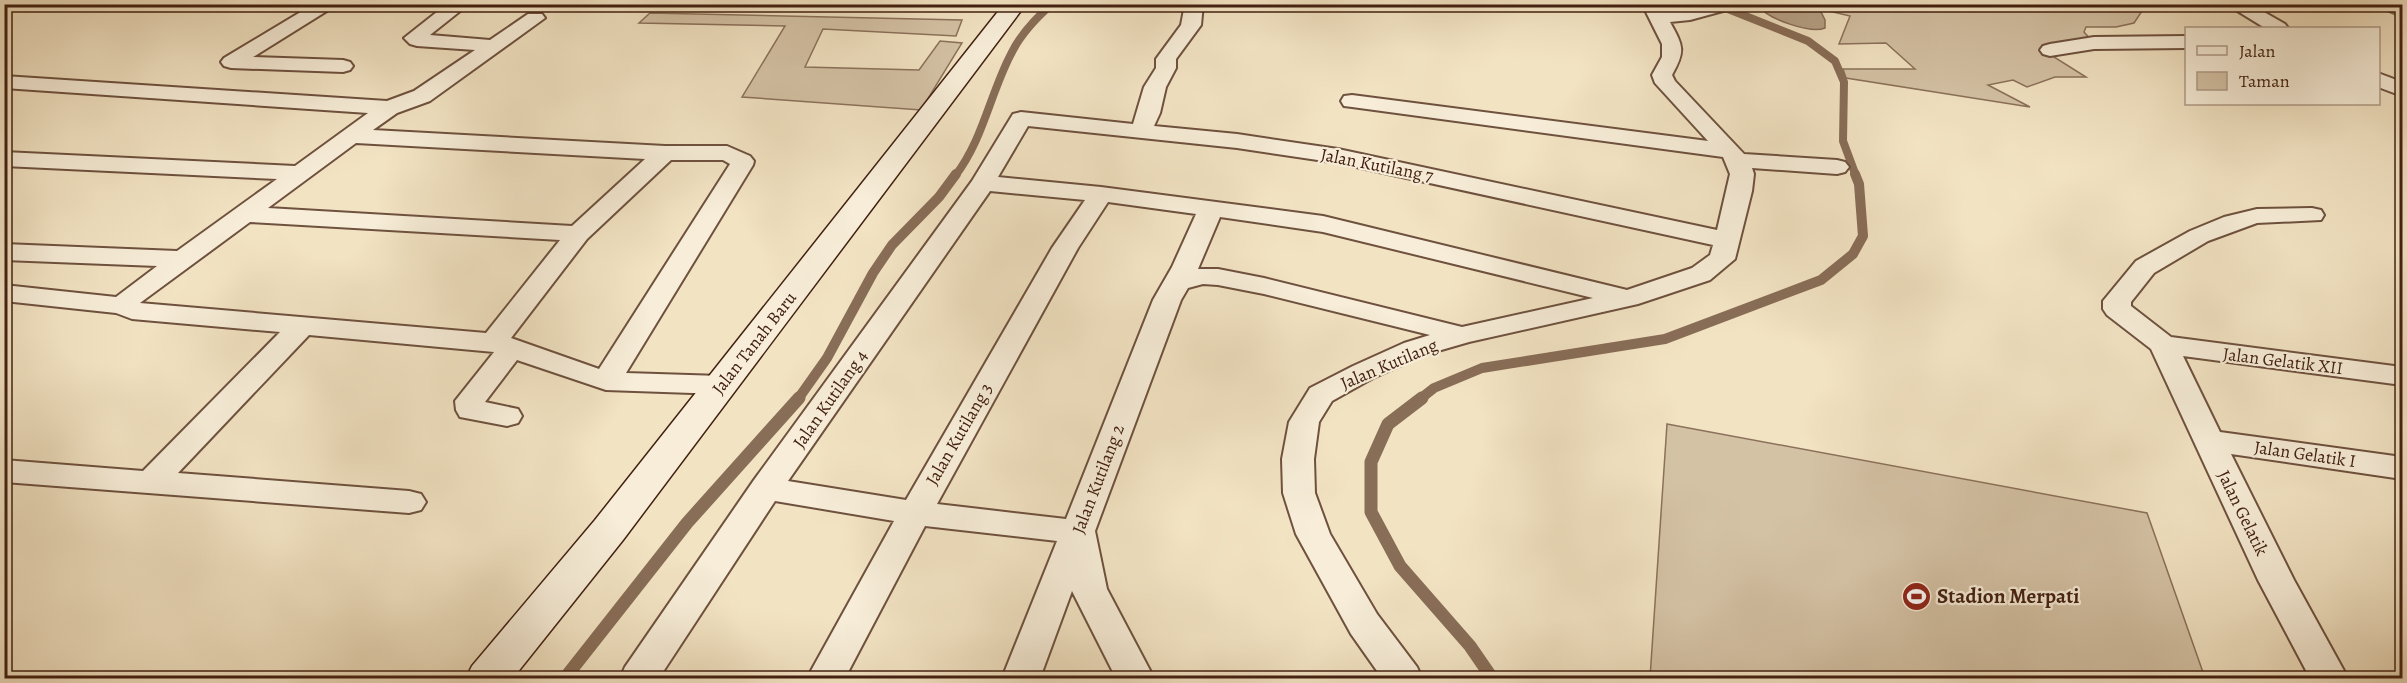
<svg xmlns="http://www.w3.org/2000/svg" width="2407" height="683" font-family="Alegreya,serif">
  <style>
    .green { fill: #d4c2a5; stroke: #8b715b; stroke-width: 1.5 }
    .water { fill: #b6a186; stroke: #886d57; stroke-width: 1.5 }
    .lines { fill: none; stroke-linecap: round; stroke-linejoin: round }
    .stream-far2 { stroke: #886d57; stroke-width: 8 }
    .stream-far1 { stroke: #886d57; stroke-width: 10 }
    .stream { stroke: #886d57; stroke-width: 13 }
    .street-casing { stroke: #6e513e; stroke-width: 4 }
    .secondary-casing { stroke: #422011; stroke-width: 3 }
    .street { fill: #f7edd8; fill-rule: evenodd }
    .secondary { fill: #f7edd8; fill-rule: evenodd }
    .labels { text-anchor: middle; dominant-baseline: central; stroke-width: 4.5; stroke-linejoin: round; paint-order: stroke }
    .street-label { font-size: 18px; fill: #422011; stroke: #f7edd8 }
    .near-poi-label { font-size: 21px; font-weight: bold; fill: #422011; stroke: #f7edd8; text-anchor: start }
  </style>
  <rect width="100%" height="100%" fill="#f2e3c3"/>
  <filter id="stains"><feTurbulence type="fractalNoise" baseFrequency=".00333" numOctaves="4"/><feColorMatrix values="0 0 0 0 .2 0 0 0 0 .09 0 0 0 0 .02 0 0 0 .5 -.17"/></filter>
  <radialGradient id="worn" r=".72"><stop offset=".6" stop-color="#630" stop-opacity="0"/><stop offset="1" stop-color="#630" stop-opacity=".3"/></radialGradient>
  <g class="green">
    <path d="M1821 4 2146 5 2134 23 2116 27H2086L2084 32 2094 43 2050 50 2054 57 2086 77H2055L2027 87 2013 80 1988 85 2030 107 1846 78 1843 69H1915L1886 43 1839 44 1850 16 1820 9Z"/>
    <path d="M650 13 962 20 956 36 823 29 805 67 919 70 940 41 962 43 921 110 742 97 785 26 639 23Z"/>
    <path d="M1667 424 2147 513 2205 678H1650Z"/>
  </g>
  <path class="water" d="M1759 6 1817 11 1821 12 1825 20V28C1811 34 1767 19 1759 6Z"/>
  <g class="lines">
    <g class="stream-far2">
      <path d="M1722 4 1728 9 1808 41 1835 61 1844 82 1843 141 1856 176"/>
      <path d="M2378 4 2402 14"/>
      <path d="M955 176C983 140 990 94 1011 54 1020 35 1036 18 1052 4"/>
    </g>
    <g class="stream-far1">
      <path d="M798 399 827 358 873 273 892 245 939 197 956 174"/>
      <path d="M1420 399 1434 388 1482 368 1665 339 1821 280 1853 254 1863 236 1859 184 1855 174"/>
    </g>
    <g class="stream">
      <path d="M1422 398 1388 424 1371 462V512L1400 566 1470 646 1492 678"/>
      <path d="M565 678 687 523 799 398"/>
    </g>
    <defs>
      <g id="street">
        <path d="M314 4H338L253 57 343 60 350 62 353 66 350 70 343 72 231 68 224 66 221 62 224 58Z"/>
        <path d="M447 4H469L430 35 490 40 528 14H542L545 18 430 101 397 113 373 130 665 146H727L750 156 754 161 753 165 626 373 721 376 732 379 736 385 732 391 721 394 606 390 517 360 485 402 518 409 522 416 518 423 507 426 460 417 456 410 455 401 494 352 309 335 178 473 409 491 421 494 426 502 421 510 409 513 4 482V460L143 471 280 332 132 319 116 313 4 301V285L116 297 157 266 4 260V244L177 251 277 179 4 166V152L295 166 368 113 4 88V76L387 101 414 91 475 50 417 46 410 44 404 38ZM356 143 645 159 572 226 268 208ZM671 160H723L730 164 599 369 511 338 587 239ZM250 222 560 240 486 333 140 303Z"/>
        <path d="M1185 4H1203L1201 25 1176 59V68L1166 87 1160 113 1154 126 1237 134 1338 149 1717 230 1730 174 1723 157 1352 107 1344 106 1341 101 1344 96 1352 95 1708 141 1655 83 1652 75 1662 57V44L1642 4H1661L1664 11 1704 4H1736L1734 8 1690 20 1670 22C1683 46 1686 50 1672 75L1675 81 1744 154 1837 160 1845 162 1849 167 1845 172 1837 174 1752 168 1754 174 1752 191 1735 259 1710 280 1638 304 1469 342 1424 355 1373 378 1332 401 1319 422 1314 459 1315 493 1330 534 1377 614 1417 667 1422 678H1382L1351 634 1296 534 1283 493 1282 459 1289 422 1310 388 1353 366 1404 343 1430 335 1264 294 1218 285 1203 284 1188 288 1181 300 1095 531 1107 589 1154 678H1116L1072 591 1040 678H1002L1057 541 925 526 845 678H807L894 521 775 501 659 678H620L625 667 754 480 972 181 1013 114 1021 112 1133 124 1144 87 1156 68V59L1181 25ZM1028 126 1237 148 1338 163 1713 245 1710 255 1692 268 1627 290 1323 216 1101 187 998 177ZM990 191 1085 200 1052 248 906 500 788 481ZM1108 202 1196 214 1172 267 1153 300 1066 519 937 504 1078 248ZM1220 217 1323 232 1593 298 1462 327 1264 278 1218 269H1198Z"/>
        <path d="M2226 4H2250L2285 24 2288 28H2265Z"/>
        <path d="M2186 36V48L2094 49 2050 56 2043 54 2040 50 2043 46 2050 44 2094 37Z"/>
        <path d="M2378 73 2402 82V96L2378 87Z"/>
        <path d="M2312 208 2321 210 2324 215 2321 220 2257 223 2208 241 2154 273 2131 302V306L2171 337 2402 367V385L2183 356 2220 432 2402 457V479L2231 454 2294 580 2348 678H2310L2258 580 2151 349 2107 315 2103 309V301L2136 261 2190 231 2224 217 2257 209Z"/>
      </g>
      <path id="secondary" d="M1004 4H1026L623 540 513 678H466L472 666 595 520Z"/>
    </defs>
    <use href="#street" class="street-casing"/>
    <use href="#secondary" class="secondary-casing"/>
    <use href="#street" class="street"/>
    <use href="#secondary" class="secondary"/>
  </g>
  <defs>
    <symbol id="stadium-disc" viewBox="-11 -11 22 22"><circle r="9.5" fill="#8f2418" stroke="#f7edd8"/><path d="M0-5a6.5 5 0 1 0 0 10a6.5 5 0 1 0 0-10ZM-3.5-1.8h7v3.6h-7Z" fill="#fff"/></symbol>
  </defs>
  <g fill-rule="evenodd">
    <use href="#stadium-disc" x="1900" y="580" width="33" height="33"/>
  </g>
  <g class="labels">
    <g class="street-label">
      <text transform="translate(1377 165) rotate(11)">Jalan Kutilang 7</text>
      <text transform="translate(754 343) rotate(-52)">Jalan Tanah Baru</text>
      <text transform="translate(2283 361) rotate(7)">Jalan Gelatik XII</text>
      <text transform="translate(1389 364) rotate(-23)">Jalan Kutilang</text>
      <text transform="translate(830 399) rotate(-55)">Jalan Kutilang 4</text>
      <text transform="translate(959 434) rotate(-60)">Jalan Kutilang 3</text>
      <text transform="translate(2305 454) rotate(8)">Jalan Gelatik I</text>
      <text transform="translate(1098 479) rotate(-69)">Jalan Kutilang 2</text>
      <text transform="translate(2243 513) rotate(64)">Jalan Gelatik</text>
    </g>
    <g class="near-poi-label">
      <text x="1937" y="596">Stadion Merpati</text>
    </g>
  </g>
  <rect width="2407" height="683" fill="none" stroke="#f2e3c3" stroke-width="24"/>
  <rect x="6" y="6" width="2395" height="671" fill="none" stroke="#422011" stroke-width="3"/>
  <rect x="12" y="12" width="2383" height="659" fill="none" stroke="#422011" stroke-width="1.5"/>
  <rect x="2185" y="27" width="195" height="78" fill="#f7edd8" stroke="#af9b88" stroke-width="1.5"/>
  <rect x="2197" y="46" width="30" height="9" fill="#f7edd8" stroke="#af9b88" stroke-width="1.5"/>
  <text x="2239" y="57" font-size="18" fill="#422011">Jalan</text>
  <rect x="2197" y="72" width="30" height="18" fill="#d4c2a5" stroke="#af9b88" stroke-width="1.5"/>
  <text x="2239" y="87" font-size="18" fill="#422011">Taman</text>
  <rect width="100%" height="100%" filter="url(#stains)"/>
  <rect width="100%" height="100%" fill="url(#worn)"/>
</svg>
